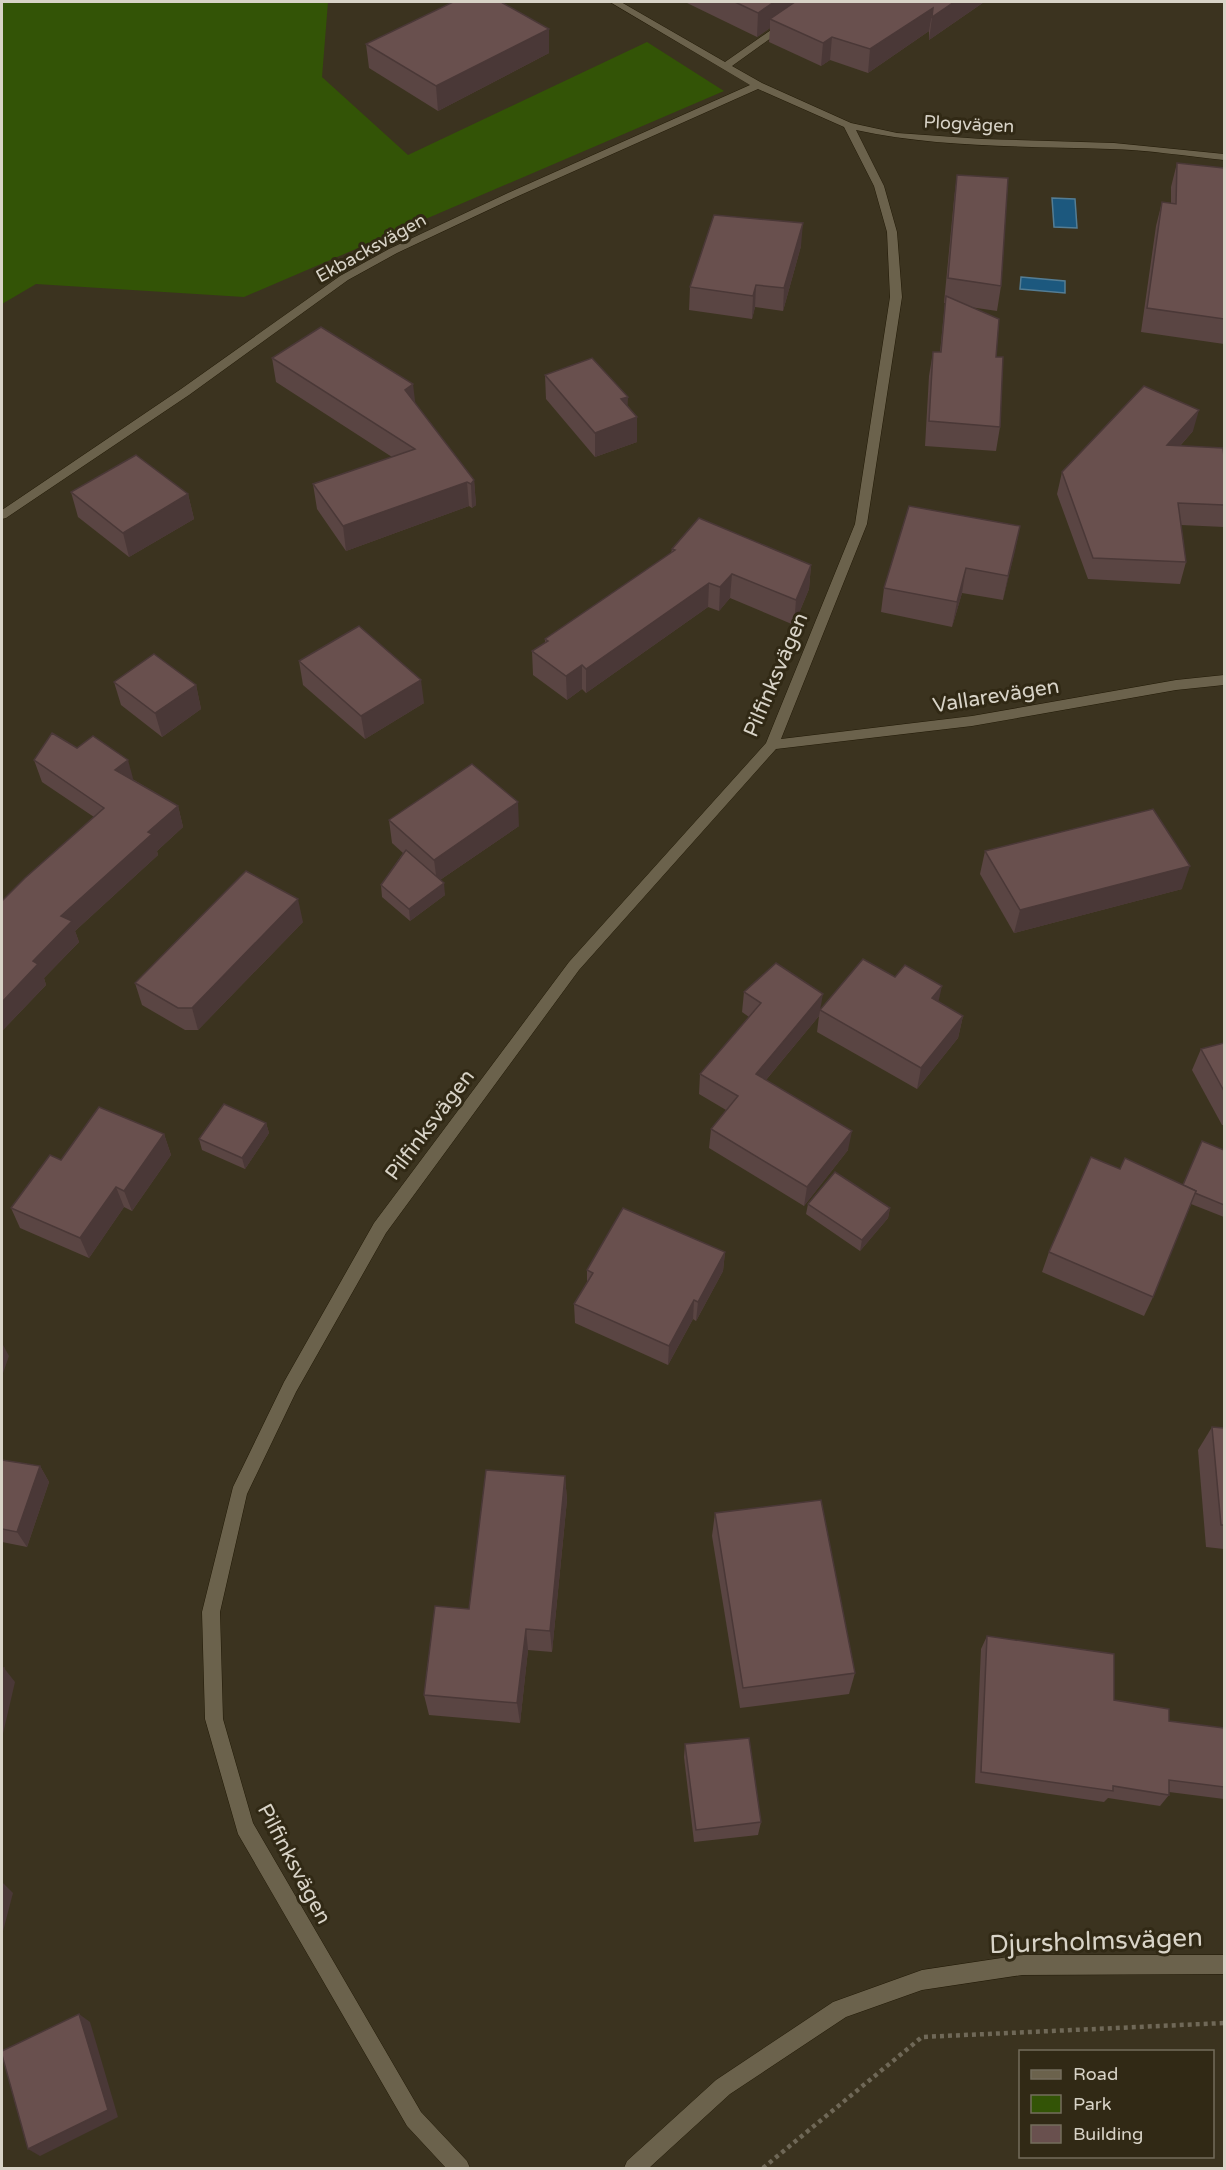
<svg xmlns="http://www.w3.org/2000/svg" width="1226" height="2170" font-family="'Varela Round',sans-serif">
  <style>
    .green { fill: #335406 }
    .water { fill: #1c587e; stroke: #547d94; stroke-width: 1.5 }
    .lines { fill: none; stroke-linecap: round; stroke-linejoin: round }
    .minor-casing { stroke: #221a07; stroke-width: 1 }
    .path { stroke: #6f6857; stroke-width: 4.5; stroke-dasharray: 4 4; stroke-linecap: butt }
    .minor { fill: #6b624c; fill-rule: evenodd }
    .wall { fill: #5a4543 }
    .shaded-wall { fill: #4a3837 }
    .building { fill: #69504e; stroke: #4a3837; stroke-width: 1.5 }
    .labels { text-anchor: middle; dominant-baseline: central; stroke-width: 6; stroke-linejoin: round; paint-order: stroke }
    .far-street-label { font-size: 18px; fill: #d8d3c7; stroke: #312915 }
    .street-label { font-size: 21px; fill: #d8d3c7; stroke: #312915 }
    .near-street-label { font-size: 26px; fill: #d8d3c7; stroke: #312915 }
  </style>
  <rect width="100%" height="100%" fill="#3b331f"/>
  <path class="green" d="M2 2H328L322 77 408 155 647 42 724 91 244 297 36 284 2 304Z"/>
  <g class="water">
    <path d="M1052 198 1075 199 1077 228 1054 227Z"/>
    <path d="M1021 277 1065 281V293L1020 289Z"/>
  </g>
  <g class="lines">
    <defs>
      <g id="minor">
        <path d="M610 2H621L725 62 811 2H821L732 66 762 83 851 123 897 133 982 139 1114 143 1224 154V160C1186 156 1148 150 1110 149 1025 146 939 148 856 130L884 186 897 232 902 297 867 524 781 739 972 716 1176 680 1224 675V685L1176 690 972 726 776 749 579 970 386 1233 296 1392 247 1494 220 1612 223 1719 253 1823 421 2112 467 2161 470 2168H446L407 2126 238 1834 205 1719 202 1612 233 1487 284 1382 374 1223 569 962 766 743 855 524 890 297 887 232 874 186 844 127 758 89 516 197 397 253 348 280 189 395 6 518 2 519V510L181 389 340 276 389 249 508 193 750 85Z"/>
        <path d="M1022 1955H1224V1974L1022 1975 922 1990 846 2017 730 2094 649 2168H624L627 2161 716 2080 833 2002 922 1970Z"/>
      </g>
    </defs>
    <use href="#minor" class="minor-casing"/>
    <path class="path" d="M763 2168 922 2037 1224 2023"/>
    <use href="#minor" class="minor"/>
  </g>
  <g class="wall">
    <path d="M685 2H984L929 40V31L868 73 830 60 821 66 769 42 770 28 757 37Z"/>
    <path d="M549 29V53L438 111 369 68 366 44Z"/>
    <path d="M1177 163 1224 168V344L1141 332 1156 226 1162 202 1171 203V187Z"/>
    <path d="M957 175 1001 286 997 311 970 307 996 357 1000 427 996 451 925 446 929 376 933 352H940L945 303H944L954 199Z"/>
    <path d="M801 246 783 311 755 307 752 319 689 310 690 287Z"/>
    <path d="M272 358 415 403 474 480 476 505 472 508 469 506 346 551 317 509 313 484 392 457 276 382Z"/>
    <path d="M545 375 628 406 637 417V442L595 457 546 399Z"/>
    <path d="M1193 431 1180 446 1224 457V527L1181 525 1186 562 1180 584 1088 579 1057 494 1062 472Z"/>
    <path d="M71 492 188 494 194 519 129 557 78 517Z"/>
    <path d="M1020 526 1003 600 962 593 952 627 881 612 884 588Z"/>
    <path d="M672 549 811 565 809 589 794 625 730 598 719 611 708 607 586 693 582 689 567 700 533 675 532 651 545 643V639L671 553Z"/>
    <path d="M299 661 424 703 365 739 303 685Z"/>
    <path d="M114 682 196 685 201 709 162 737 121 705Z"/>
    <path d="M34 760 134 780 178 806 183 827 157 851 158 855 75 931 79 942 44 978 46 985 2 1031V901L94 817 42 782Z"/>
    <path d="M389 820 519 826 440 880 445 895 410 921 382 897 381 885 403 853 392 843Z"/>
    <path d="M985 851 1182 889 1014 933 980 874Z"/>
    <path d="M303 922 198 1030H185L142 1005 135 983Z"/>
    <path d="M744 992 821 1009 938 1002 963 1016 958 1038 917 1089 817 1032 819 1016 766 1080 848 1150 804 1206 709 1148 711 1129 726 1110 699 1094 700 1074 749 1017 742 1012Z"/>
    <path d="M1224 1043V1125H1222L1192 1070 1201 1049Z"/>
    <path d="M266 1123 269 1133 245 1169 202 1150 199 1139Z"/>
    <path d="M164 1134 171 1155 132 1211 124 1207 89 1258 20 1228 11 1208 61 1160Z"/>
    <path d="M1224 1150V1217L1191 1204 1153 1297 1144 1316 1042 1272 1049 1252 1120 1169 1183 1185Z"/>
    <path d="M808 1204 890 1208 888 1218 860 1251 806 1214Z"/>
    <path d="M725 1252 723 1271 696 1321 693 1319 668 1365 575 1323 574 1304 587 1282V1270Z"/>
    <path d="M1212 1427 1224 1428V1549L1206 1547 1198 1450Z"/>
    <path d="M2 1460 40 1466 49 1482 27 1547 2 1542Z"/>
    <path d="M565 1476 567 1500 552 1652 528 1650 520 1723 429 1715 424 1695 469 1609Z"/>
    <path d="M715 1513 855 1673 849 1694 740 1708 712 1536Z"/>
    <path d="M987 1636 1114 1700 1169 1721 1224 1728V1799L1169 1792V1795L1160 1806 1108 1798 1104 1802 975 1783 981 1649Z"/>
    <path d="M685 1744 761 1822 758 1835 694 1842 684 1757Z"/>
  </g>
  <g class="shaded-wall">
    <path d="M774 2H800L770 19V28L757 37 758 13Z"/>
    <path d="M954 2H984L929 40 932 17Z"/>
    <path d="M933 8 929 31 868 73 870 49Z"/>
    <path d="M549 29V53L438 111 436 86Z"/>
    <path d="M832 37 830 60 821 66 823 43Z"/>
    <path d="M803 223 801 246 783 311 784 288Z"/>
    <path d="M756 285 755 307 752 319 753 296Z"/>
    <path d="M413 384 416 409 405 390Z"/>
    <path d="M628 397 627 421 637 417V442L595 457V433L621 399Z"/>
    <path d="M1199 410 1193 431 1161 467 1167 445Z"/>
    <path d="M474 480 476 505 472 508 471 484Z"/>
    <path d="M467 482 469 506 346 551 343 526Z"/>
    <path d="M188 494 194 519 129 557 123 533Z"/>
    <path d="M1020 526 1015 551 1003 600 1008 576Z"/>
    <path d="M811 565 809 589 794 625 796 600Z"/>
    <path d="M966 568 962 593 952 627 957 602Z"/>
    <path d="M732 574 730 598 719 611 720 587Z"/>
    <path d="M709 583 708 607 586 693V669Z"/>
    <path d="M582 665V689L567 700 566 676Z"/>
    <path d="M421 680 424 703 365 739 361 716Z"/>
    <path d="M196 685 201 709 162 737 155 713Z"/>
    <path d="M128 760 134 782 115 770Z"/>
    <path d="M518 802 519 826 437 882 434 860Z"/>
    <path d="M178 806 183 827 157 851 158 855 75 931 79 942 44 978 46 985 2 1031V1002L33 961 61 916 148 832Z"/>
    <path d="M1190 866 1182 889 1014 933 1020 910Z"/>
    <path d="M444 883 445 895 410 921 409 909Z"/>
    <path d="M298 899 303 922 198 1030 192 1008Z"/>
    <path d="M942 986 937 1008 932 998Z"/>
    <path d="M823 994 819 1016 754 1094 756 1074Z"/>
    <path d="M963 1016 958 1038 917 1089 921 1068Z"/>
    <path d="M266 1123 269 1133 245 1169 242 1158Z"/>
    <path d="M852 1131 848 1150 804 1206 807 1187Z"/>
    <path d="M164 1134 171 1155 132 1211 124 1191Z"/>
    <path d="M116 1187 124 1207 89 1258 80 1238Z"/>
    <path d="M890 1208 888 1218 860 1251 862 1240Z"/>
    <path d="M725 1252 723 1271 696 1321 698 1302Z"/>
    <path d="M694 1300 693 1319 668 1365 669 1346Z"/>
    <path d="M2 1343 9 1356 2 1376Z"/>
    <path d="M40 1466 49 1482 27 1547 17 1532Z"/>
    <path d="M565 1476 567 1500 552 1652 550 1631Z"/>
    <path d="M526 1629 528 1650 520 1723 517 1703Z"/>
    <path d="M4 1668 15 1682 2 1738V1679Z"/>
    <path d="M2 1882 13 1893 2 1935Z"/>
    <path d="M79 2014 90 2022 118 2117 40 2156 28 2149Z"/>
  </g>
  <g class="building">
    <path d="M453 2H501L549 29 436 86 366 44Z"/>
    <path d="M735 2H774L758 13Z"/>
    <path d="M795 2H954L932 17 933 8 870 49 832 37 823 43 770 19Z"/>
    <path d="M1177 163 1224 168V319L1147 308 1162 202 1176 204Z"/>
    <path d="M957 175 1008 178 1001 286 948 278Z"/>
    <path d="M714 215 803 223 784 288 756 285 753 296 690 287Z"/>
    <path d="M946 296 999 319 996 357H1003L1000 427 929 421 933 352H941Z"/>
    <path d="M321 327 413 384 405 390 474 480 471 484 467 482 343 526 313 484 415 449 272 358Z"/>
    <path d="M592 358 628 397 621 399 637 417 595 433 545 375Z"/>
    <path d="M1144 386 1199 410 1167 445 1223 448 1224 457V505L1178 503 1186 562 1093 558 1062 472Z"/>
    <path d="M136 455 188 494 123 533 71 492Z"/>
    <path d="M909 506 1020 526 1008 576 966 568 957 602 884 588Z"/>
    <path d="M699 518 811 565 796 600 732 574 720 587 709 583 586 669 582 665 566 676 532 651 548 641 545 639 675 550 672 549Z"/>
    <path d="M359 626 421 680 361 716 299 661Z"/>
    <path d="M154 654 196 685 155 713 114 682Z"/>
    <path d="M52 733 77 748 93 736 128 760 115 770 178 806 148 832 152 834 61 916 72 921 33 961 38 964 2 1002V901L25 878 104 808 34 760Z"/>
    <path d="M472 764 518 802 434 860 389 820Z"/>
    <path d="M1153 809 1190 866 1020 910 985 851Z"/>
    <path d="M406 850 444 883 409 909 381 885Z"/>
    <path d="M246 871 298 899 192 1008H178L135 983Z"/>
    <path d="M863 959 895 977 905 965 942 986 932 998 963 1016 921 1068 820 1010Z"/>
    <path d="M776 963 823 994 756 1074 852 1131 807 1187 711 1129 738 1096 700 1074 761 1003 744 992Z"/>
    <path d="M1224 1043V1091L1201 1049Z"/>
    <path d="M224 1104 266 1123 242 1158 199 1139Z"/>
    <path d="M99 1107 164 1134 124 1191 116 1187 80 1238 11 1208 50 1155 61 1160Z"/>
    <path d="M1202 1141 1224 1150V1205L1195 1193 1196 1191 1183 1185Z"/>
    <path d="M1091 1157 1120 1169 1125 1158 1196 1191 1153 1297 1049 1252Z"/>
    <path d="M835 1172 890 1208 862 1240 808 1204Z"/>
    <path d="M623 1208 725 1252 698 1302 694 1300 669 1346 574 1304 593 1273 587 1270Z"/>
    <path d="M1212 1427 1224 1428V1525H1221Z"/>
    <path d="M2 1460 40 1466 17 1532 2 1529Z"/>
    <path d="M486 1470 565 1476 550 1631 526 1629 517 1703 424 1695 435 1606 469 1609Z"/>
    <path d="M821 1500 855 1673 743 1688 715 1513Z"/>
    <path d="M987 1636 1114 1654V1700L1169 1709V1721L1224 1728V1787L1169 1780V1795L1113 1786V1791L981 1772Z"/>
    <path d="M2 1668H4L2 1679Z"/>
    <path d="M749 1738 761 1822 696 1830 685 1744Z"/>
    <path d="M79 2014 108 2110 28 2149 2 2055V2051Z"/>
  </g>
  <g class="labels">
    <g class="far-street-label">
      <text transform="translate(969 124) rotate(3)">Plogvägen</text>
      <text transform="translate(371 248) rotate(-29)">Ekbacksvägen</text>
    </g>
    <g class="street-label">
      <text transform="translate(776 675) rotate(-67)">Pilfinksvägen</text>
      <text transform="translate(996 696) rotate(-9)">Vallarevägen</text>
      <text transform="translate(430 1125) rotate(-53)">Pilfinksvägen</text>
      <text transform="translate(294 1864) rotate(62)">Pilfinksvägen</text>
    </g>
    <g class="near-street-label">
      <text transform="translate(1096 1941) rotate(-2)">Djursholmsvägen</text>
    </g>
  </g>
  <rect width="1226" height="2170" fill="none" stroke="#d8d3c7" stroke-width="6"/>
  <rect x="1019" y="2050" width="195" height="108" fill="#312915" stroke="#746d5c" stroke-width="1.5"/>
  <rect x="1031" y="2070" width="30" height="9" fill="#6b624c" stroke="#746d5c" stroke-width="1.5"/>
  <text x="1073" y="2080" font-size="18" fill="#d8d3c7">Road</text>
  <rect x="1031" y="2095" width="30" height="18" fill="#335406" stroke="#746d5c" stroke-width="1.5"/>
  <text x="1073" y="2110" font-size="18" fill="#d8d3c7">Park</text>
  <rect x="1031" y="2125" width="30" height="18" fill="#69504e" stroke="#746d5c" stroke-width="1.5"/>
  <text x="1073" y="2140" font-size="18" fill="#d8d3c7">Building</text>
</svg>
